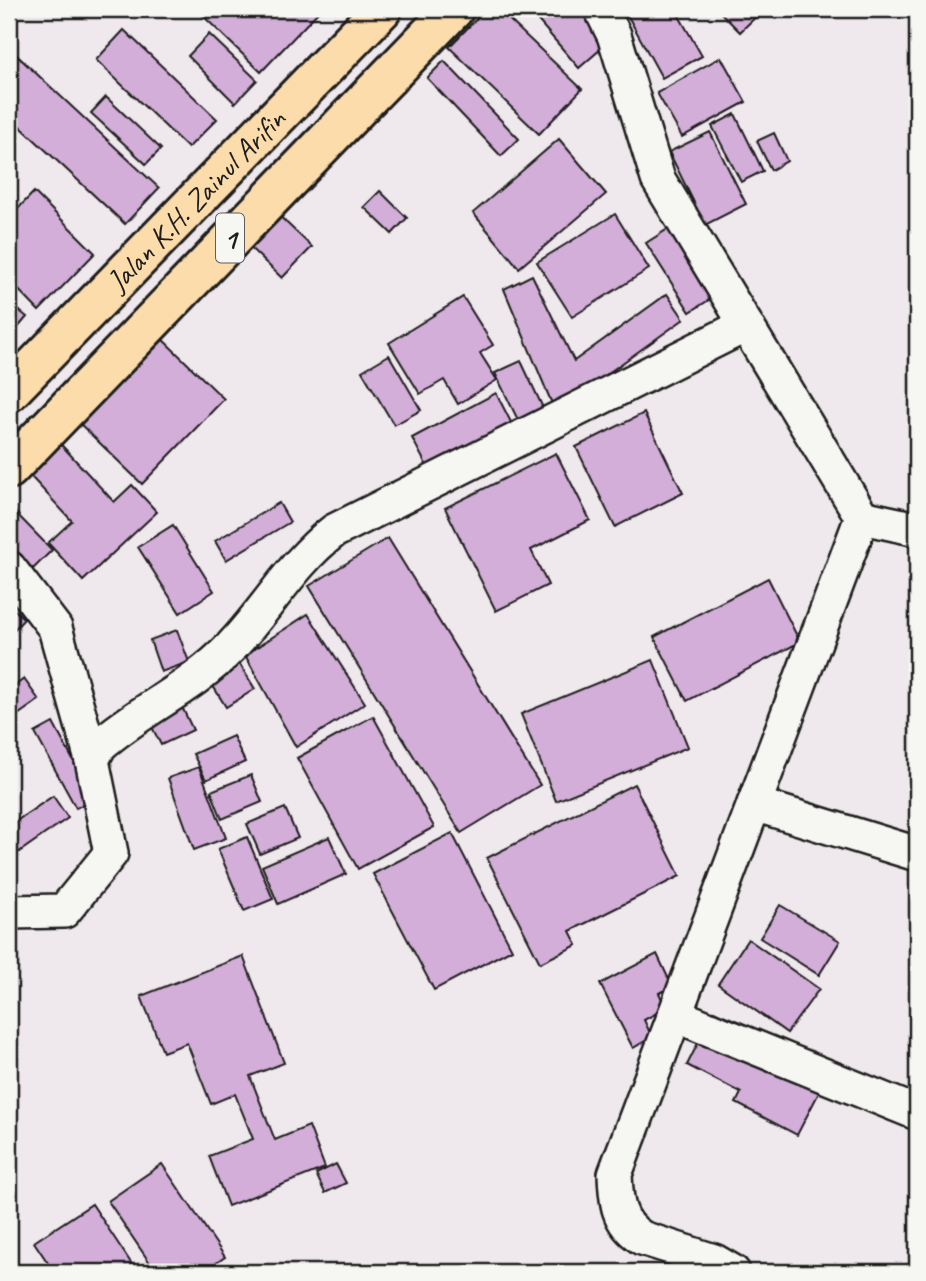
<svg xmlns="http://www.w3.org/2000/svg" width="926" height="1281" font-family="Caveat,sans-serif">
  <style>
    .building { fill: #d2aed8; stroke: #1c1c1c; stroke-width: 2 }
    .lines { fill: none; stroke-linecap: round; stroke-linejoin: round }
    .minor-casing { stroke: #1c1c1c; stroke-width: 38 }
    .highway-casing { stroke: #1c1c1c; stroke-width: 44 }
    .minor { stroke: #f6f6f2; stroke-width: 33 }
    .highway { stroke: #fddcac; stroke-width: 38 }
    .labels { text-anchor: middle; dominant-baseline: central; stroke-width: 5; stroke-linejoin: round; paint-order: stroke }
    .shield { fill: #f6f6f2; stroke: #5d5d5c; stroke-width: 2 }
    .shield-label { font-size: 28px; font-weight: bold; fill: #1c1c1c }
    .street-label { font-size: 30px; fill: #1c1c1c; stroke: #f6f6f2 }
  </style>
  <rect width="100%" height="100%" fill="#efe8ed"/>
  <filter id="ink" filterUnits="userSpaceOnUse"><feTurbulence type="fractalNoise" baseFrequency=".0143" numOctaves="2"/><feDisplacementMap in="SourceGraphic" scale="14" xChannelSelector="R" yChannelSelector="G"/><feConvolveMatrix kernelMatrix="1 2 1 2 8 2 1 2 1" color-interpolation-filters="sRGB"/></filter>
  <g filter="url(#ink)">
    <g class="building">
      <path d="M196 9H321L261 72Z"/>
      <path d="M486 9H498L582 89 539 134 449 47Z"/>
      <path d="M528 9H593L610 41 579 68Z"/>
      <path d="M624 9H675L702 56 662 78Z"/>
      <path d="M717 9H764L740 32Z"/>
      <path d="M124 30 217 119 188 148 96 60Z"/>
      <path d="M209 34 257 80 235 103 188 56Z"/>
      <path d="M9 48 159 188 125 224 9 116Z"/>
      <path d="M721 57 746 102 682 137 657 93Z"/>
      <path d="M444 61 519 139 501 156 427 78Z"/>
      <path d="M106 97 161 149 146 164 91 113Z"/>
      <path d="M735 114 763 171 741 182 712 126Z"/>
      <path d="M710 132 746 204 705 225 669 152Z"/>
      <path d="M774 133 787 161 771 170 757 141Z"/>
      <path d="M559 139 606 194 519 268 473 213Z"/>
      <path d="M380 191 407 218 392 234 364 207Z"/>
      <path d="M34 192 95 253 39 311 9 280V218Z"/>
      <path d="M270 207 312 247 282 278 240 238Z"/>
      <path d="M615 214 649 269 572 317 537 262Z"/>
      <path d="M668 229 712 298 690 312 646 243Z"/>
      <path d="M532 275 574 361 667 294 684 319 555 411 504 289Z"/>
      <path d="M463 297 493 345 480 353 497 380 458 404 444 380 420 394 389 343Z"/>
      <path d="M9 302 27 317 9 338Z"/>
      <path d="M156 333 224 399 142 484 74 418Z"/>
      <path d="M389 355 421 410 394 425 362 371Z"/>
      <path d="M521 361 543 408 518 420 495 373Z"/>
      <path d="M496 393 515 430 431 474 412 438Z"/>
      <path d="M644 413 683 493 615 527 576 447Z"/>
      <path d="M54 437 114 502 132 485 157 512 83 581 48 543 72 521 22 467Z"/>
      <path d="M556 453 590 520 531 550 548 585 496 611 445 508Z"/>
      <path d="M279 503 290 522 226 560 215 541Z"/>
      <path d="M9 506 52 550 33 569 9 545Z"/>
      <path d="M173 525 214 591 180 613 138 547Z"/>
      <path d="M388 538 540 785 461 833 309 586Z"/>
      <path d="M768 578 800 642 687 701 654 637Z"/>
      <path d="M9 604 24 619 9 635Z"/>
      <path d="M308 614 365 703 296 747 245 655Z"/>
      <path d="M177 630 189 662 161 672 150 640Z"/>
      <path d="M653 660 688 747 556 801 521 714Z"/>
      <path d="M239 663 255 689 226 707 210 681Z"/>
      <path d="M24 679 39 700 9 721V690Z"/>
      <path d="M182 707 193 730 161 745 150 723Z"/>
      <path d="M373 716 434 827 358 869 297 758Z"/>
      <path d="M53 723 94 799 76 808 35 733Z"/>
      <path d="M233 736 245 762 206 780 193 754Z"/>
      <path d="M199 767 226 838 194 850 168 778Z"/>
      <path d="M251 775 262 802 222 819 211 791Z"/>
      <path d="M634 784 680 876 570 931 577 945 540 963 487 858Z"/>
      <path d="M53 796 68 818 9 859V826Z"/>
      <path d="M285 808 298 838 260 854 247 824Z"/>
      <path d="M452 833 512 949 434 990 373 874Z"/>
      <path d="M247 837 273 899 244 911 218 849Z"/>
      <path d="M329 837 346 874 278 904 262 866Z"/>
      <path d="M780 905 840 941 819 975 760 938Z"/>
      <path d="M748 939 819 989 787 1033 718 984Z"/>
      <path d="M657 954 672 986 659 993 666 1008 644 1020 652 1037 633 1048 600 984Z"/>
      <path d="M243 956 284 1063 250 1076 275 1140 309 1126 325 1168 228 1206 209 1156 253 1139 235 1094 211 1104 187 1043 163 1052 141 996Z"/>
      <path d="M714 1011 772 1041 825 1081 797 1135 736 1103 741 1093 687 1065Z"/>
      <path d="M162 1164 225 1257 203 1272H156L108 1201Z"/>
      <path d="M336 1164 346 1183 325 1193 316 1174Z"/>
      <path d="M92 1204 137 1272H54L34 1242Z"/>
    </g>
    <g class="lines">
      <defs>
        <g id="minor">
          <path d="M601 9 614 35 658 179 862 517 917 529"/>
          <path d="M9 568 55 628 92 760"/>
          <path d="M754 804 917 854"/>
          <path d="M9 912 64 911 111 853 92 760 100 745C141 709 192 688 230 648 267 610 291 564 334 531L746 325"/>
          <path d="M675 1015 917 1113"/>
          <path d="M733 1272 714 1261 642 1238C617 1222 616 1201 615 1174L862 517"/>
        </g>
        <g id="highway">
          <path id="s1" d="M9 392 382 9"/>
          <path d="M9 469 454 9"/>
        </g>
      </defs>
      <use href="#minor" class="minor-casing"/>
      <use href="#highway" class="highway-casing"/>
      <use href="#minor" class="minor"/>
      <use href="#highway" class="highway"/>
    </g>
  </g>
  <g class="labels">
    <rect class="shield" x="216" y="213.5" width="28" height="49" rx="5"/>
    <g class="shield-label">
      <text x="230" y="238">1</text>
    </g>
    <g class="street-label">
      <text stroke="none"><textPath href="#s1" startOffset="268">Jalan K.H. Zainul Arifin</textPath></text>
    </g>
  </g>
  <rect width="926" height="1281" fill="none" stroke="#f6f6f2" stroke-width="35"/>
  <rect x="18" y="18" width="891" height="1246" fill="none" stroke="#1c1c1c" stroke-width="2.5" filter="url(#ink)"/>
</svg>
